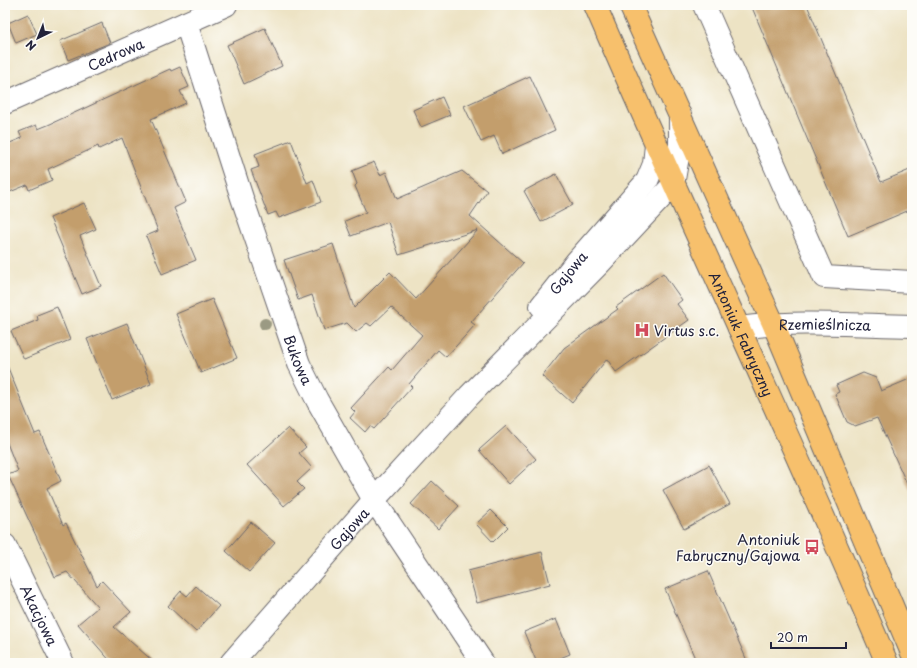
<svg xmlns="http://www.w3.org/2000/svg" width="917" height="668" font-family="'Playpen Sans',sans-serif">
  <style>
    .building { fill: #c39e6c }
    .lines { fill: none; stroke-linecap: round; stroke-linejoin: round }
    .minor-casing { stroke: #69666b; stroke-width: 24 }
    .major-casing { stroke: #69666b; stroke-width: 24 }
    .minor { stroke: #fff; stroke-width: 22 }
    .major { stroke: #f7c06c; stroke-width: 22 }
    .tree { fill: #9b9a83 }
    .labels { text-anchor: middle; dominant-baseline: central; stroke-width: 3; stroke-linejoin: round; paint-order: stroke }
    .street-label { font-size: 14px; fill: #22223b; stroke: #fdfcf7 }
    .poi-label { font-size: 14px; fill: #22223b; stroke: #fdfcf7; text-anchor: start }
  </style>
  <rect width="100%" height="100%" fill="#fdfcf7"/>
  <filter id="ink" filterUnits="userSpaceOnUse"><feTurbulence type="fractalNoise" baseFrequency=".025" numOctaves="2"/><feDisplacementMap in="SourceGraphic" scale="8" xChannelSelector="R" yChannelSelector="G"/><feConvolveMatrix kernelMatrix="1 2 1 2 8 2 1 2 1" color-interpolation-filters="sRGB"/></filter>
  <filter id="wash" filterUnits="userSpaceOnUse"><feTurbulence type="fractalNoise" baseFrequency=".012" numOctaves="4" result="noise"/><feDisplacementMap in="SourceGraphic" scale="16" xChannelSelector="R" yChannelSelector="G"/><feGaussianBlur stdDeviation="0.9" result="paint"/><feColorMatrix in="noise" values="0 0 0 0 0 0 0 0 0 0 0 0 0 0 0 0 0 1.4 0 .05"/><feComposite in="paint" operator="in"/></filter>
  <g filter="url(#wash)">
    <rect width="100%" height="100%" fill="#ede3c4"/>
    <g id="blocks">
      <g class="building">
        <path d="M751 5H807L881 182 912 169V209L848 236Z"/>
        <path d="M28 14 37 34 16 43 8 23Z"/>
        <path d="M102 23 110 43 68 60 60 41Z"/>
        <path d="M265 28 282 66 244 84 227 45Z"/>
        <path d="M180 67 189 87 180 91 186 103 151 119 186 202 174 208 196 260 162 274 146 236 158 231 122 138 99 149 98 146 48 169 52 180 29 190 27 185 5 194V145L22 138 19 132 36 125 38 129 48 125 170 69 171 71Z"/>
        <path d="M530 76 555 130 502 154 494 136 481 142 464 106Z"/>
        <path d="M442 97 450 115 421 127 413 110Z"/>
        <path d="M291 140 307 183 313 180 321 202 279 218 276 212 268 215 251 170 259 167 255 154Z"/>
        <path d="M374 162 380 175 386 172 397 199 462 171 487 191 470 216 523 263 471 322 475 325 446 357 438 350 409 384 412 387 374 429 370 426 365 432 350 418 355 412 351 408 389 367 392 370 422 335 391 307 371 326 367 323 356 332 347 323 324 330 312 295 298 300 284 260 333 244 354 308 390 272 416 299 478 230 399 255 388 222 351 236 345 221 366 212 355 186 357 184 352 171Z"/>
        <path d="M556 174 573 205 541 222 524 191Z"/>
        <path d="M84 203 96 229 80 236 101 286 82 294 50 218Z"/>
        <path d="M663 273 682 300 677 304 689 320 616 372 607 359 572 403 542 376 564 348 618 309 616 307Z"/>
        <path d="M212 299 237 358 201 373 176 314Z"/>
        <path d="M57 307 70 340 24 359 11 331 38 320 37 315Z"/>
        <path d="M127 323 151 384 112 400 87 339Z"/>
        <path d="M6 363 35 434 40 432 61 481 47 488 63 525 66 523 97 586 102 581 131 612 114 627 155 663H112L78 624 98 607 67 572 55 577 8 475 18 471 5 438Z"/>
        <path d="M863 373 876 378 881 391 912 378V495L877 418 855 426 847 422 835 394 839 392 836 385Z"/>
        <path d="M506 426 536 459 509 484 479 450Z"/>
        <path d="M288 428 306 447 299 453 312 468 297 482 304 489 284 506 247 465Z"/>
        <path d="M709 465 730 504 684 529 663 490Z"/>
        <path d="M432 481 459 506 438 529 411 504Z"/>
        <path d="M491 510 508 527 493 542 476 524Z"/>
        <path d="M251 522 275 543 249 572 226 551Z"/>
        <path d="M542 552 550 584 477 603 468 571Z"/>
        <path d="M708 571 748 663H697L665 589Z"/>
        <path d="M196 586 219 606 196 632 168 606 181 591 187 596Z"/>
        <path d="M556 619 570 654 548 663H537L524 632Z"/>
      </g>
    </g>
  </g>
  <g filter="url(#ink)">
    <use href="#blocks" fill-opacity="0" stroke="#69666b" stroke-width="1"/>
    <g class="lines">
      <defs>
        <g id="minor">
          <path d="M704 5 824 277 912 282"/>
          <path id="s1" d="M186 23 242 198 299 364 317 400 374 500 483 663"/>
          <path id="s2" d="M5 103 226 5"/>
          <path id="s3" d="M541 306 576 262 647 181 654 164 656 145"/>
          <path id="s4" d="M739 328C796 320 854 325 912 326"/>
          <path id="s5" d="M5 545 63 663"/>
          <path id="s6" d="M231 663 374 500 469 396 601 262 673 185 680 145V115"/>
        </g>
        <g id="major">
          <path id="s7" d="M595 5C690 226 794 442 887 663"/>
          <path d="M630 5 773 323 912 653"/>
        </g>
      </defs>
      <use href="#minor" class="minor-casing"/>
      <use href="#major" class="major-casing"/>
      <use href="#minor" class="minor"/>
      <use href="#major" class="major"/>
    </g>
    <circle class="tree" cx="265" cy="324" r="6"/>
  </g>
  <defs>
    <symbol id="hospital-bare" viewBox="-9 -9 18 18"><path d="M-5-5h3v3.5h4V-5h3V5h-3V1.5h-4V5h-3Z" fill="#d1495b" stroke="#fdfcf7" stroke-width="2.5" paint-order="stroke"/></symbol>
    <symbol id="bus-bare" viewBox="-9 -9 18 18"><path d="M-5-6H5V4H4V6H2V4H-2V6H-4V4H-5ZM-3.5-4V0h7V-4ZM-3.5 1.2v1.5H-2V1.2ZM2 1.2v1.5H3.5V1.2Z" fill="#d1495b" stroke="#fdfcf7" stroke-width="2.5" paint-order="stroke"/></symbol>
  </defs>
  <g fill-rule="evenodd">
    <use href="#hospital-bare" x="631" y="319" width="22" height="22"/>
    <use href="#bus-bare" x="801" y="536" width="22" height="22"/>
  </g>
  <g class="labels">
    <g class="street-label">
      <text stroke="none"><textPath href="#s2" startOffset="121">Cedrowa</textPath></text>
      <text stroke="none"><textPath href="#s3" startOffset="43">Gajowa</textPath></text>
      <text stroke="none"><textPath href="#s4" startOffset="86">Rzemieślnicza</textPath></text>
      <text stroke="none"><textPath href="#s7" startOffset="360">Antoniuk Fabryczny</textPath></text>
      <text stroke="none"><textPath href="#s1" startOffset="355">Bukowa</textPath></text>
      <text stroke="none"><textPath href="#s6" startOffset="179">Gajowa</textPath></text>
      <text stroke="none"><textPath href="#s5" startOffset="78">Akacjowa</textPath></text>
    </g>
    <g class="poi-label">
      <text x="654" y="330">Virtus s.c.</text>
      <text x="800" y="539" text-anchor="end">Antoniuk<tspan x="800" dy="16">Fabryczny/Gajowa</tspan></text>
    </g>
  </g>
  <rect width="917" height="668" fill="none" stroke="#fdfcf7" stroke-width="20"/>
  <g transform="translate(38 38) rotate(223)" stroke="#fdfcf7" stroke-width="3" paint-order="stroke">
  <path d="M0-3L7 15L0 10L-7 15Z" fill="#22223b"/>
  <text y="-6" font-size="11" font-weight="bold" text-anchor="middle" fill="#22223b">N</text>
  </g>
  <path d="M771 642v6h75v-6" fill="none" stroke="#22223b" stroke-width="2"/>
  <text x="777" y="642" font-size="12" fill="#22223b" stroke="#fdfcf7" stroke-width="3" paint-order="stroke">20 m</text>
</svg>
